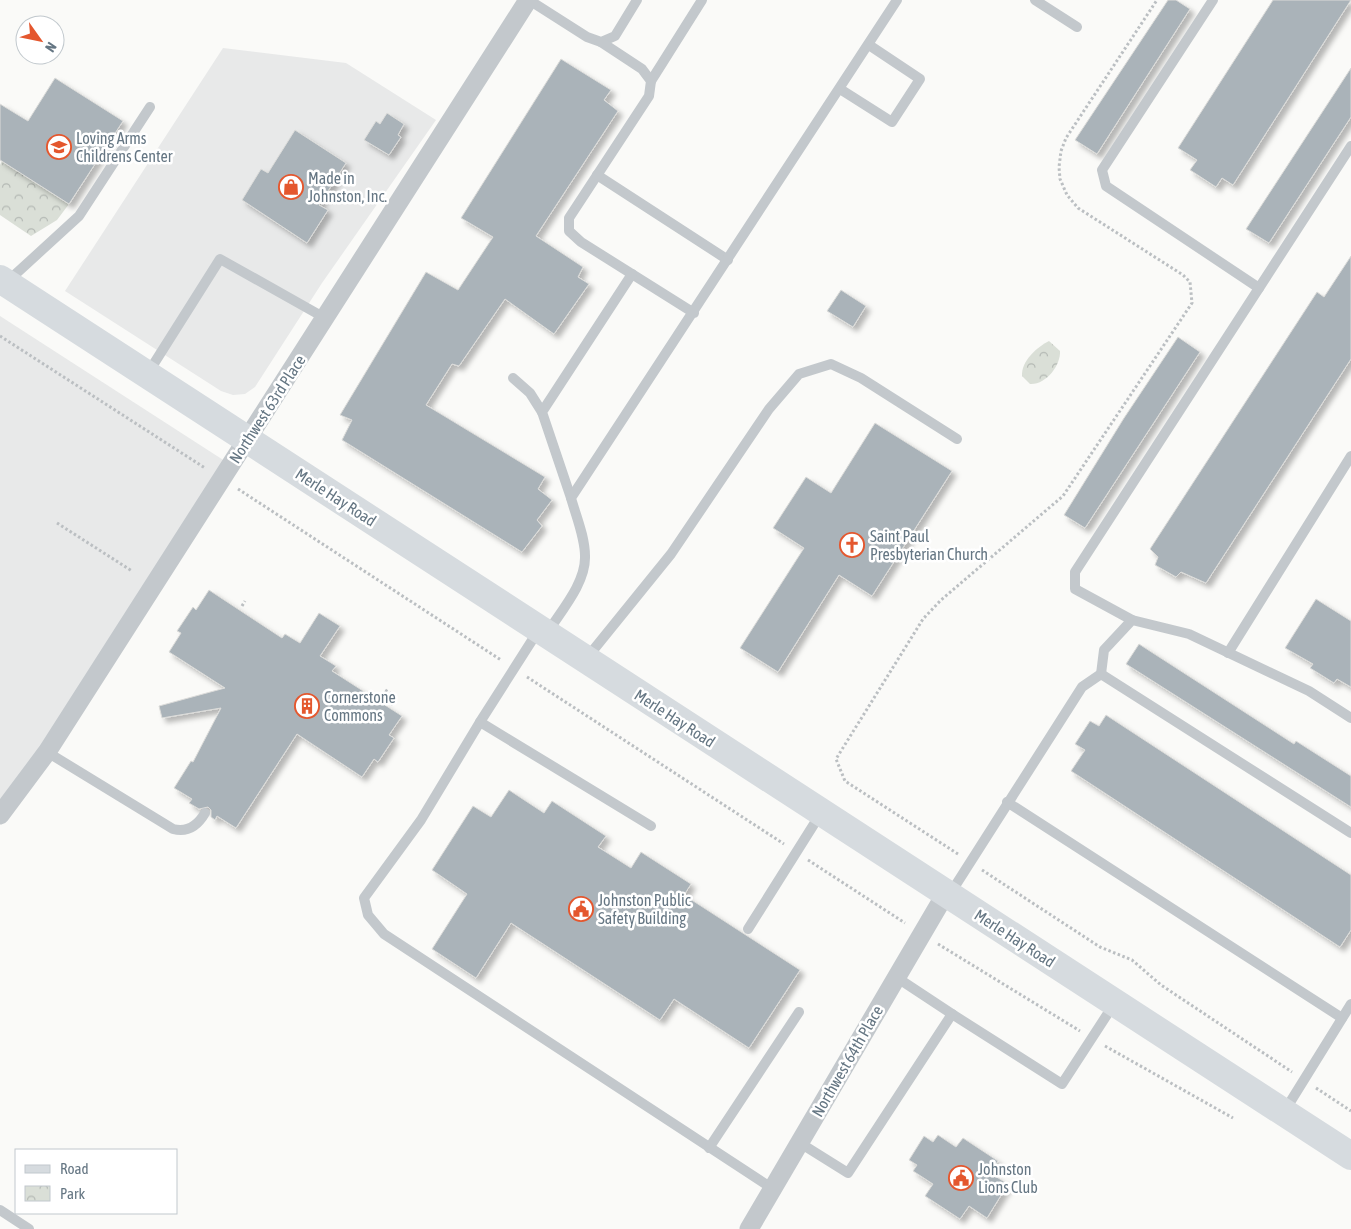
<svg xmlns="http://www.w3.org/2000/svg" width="1351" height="1229" font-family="'Asap Condensed',sans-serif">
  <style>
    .built { fill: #e8e9e9 }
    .park { fill: url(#park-crowns) }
    .building { fill: #aab3b9; stroke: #dcdcda; filter: url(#shadow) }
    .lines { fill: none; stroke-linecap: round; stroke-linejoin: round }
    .path { stroke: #bbbfc2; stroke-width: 3; stroke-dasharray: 2.5 2.5; stroke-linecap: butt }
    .service { stroke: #c3c8cc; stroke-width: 10 }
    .minor { stroke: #c3c8cc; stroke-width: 19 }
    .secondary { stroke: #d6dbdf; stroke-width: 28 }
    .labels { text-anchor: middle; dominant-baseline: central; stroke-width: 5; stroke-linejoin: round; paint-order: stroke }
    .poi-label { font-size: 16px; fill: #657683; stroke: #fff; text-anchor: start }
    .street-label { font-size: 16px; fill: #657683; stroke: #fff }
  </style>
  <defs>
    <pattern id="park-crowns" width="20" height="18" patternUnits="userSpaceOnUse" patternTransform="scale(1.25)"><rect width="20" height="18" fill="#dadfd7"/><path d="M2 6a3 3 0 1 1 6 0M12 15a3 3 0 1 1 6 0" fill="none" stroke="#b4b9b4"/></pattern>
    <filter id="shadow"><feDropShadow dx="4.5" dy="4.5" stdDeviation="2.5" flood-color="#0004"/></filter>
  </defs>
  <rect width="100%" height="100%" fill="#fafaf8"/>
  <g class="built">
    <path d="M223 48 346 63 436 120 322 283 255 387 245 394 233 395 221 391 65 291Z"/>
    <path d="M0 316 231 465 0 815Z"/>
  </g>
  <g class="park">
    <path d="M2 161 69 204 57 220 31 236 0 215V165Z"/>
    <path d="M1049 341 1060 351C1061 365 1046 385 1030 384L1022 376C1021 361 1037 347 1049 341Z"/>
  </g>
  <g class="building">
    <path d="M1168 0H1176L1190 9 1097 154 1075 140Z"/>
    <path d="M1273 0H1351L1233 185 1222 178 1216 187 1190 170 1197 160 1178 148Z"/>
    <path d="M561 59 611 90 604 100 618 111 536 236 583 267 578 277 589 284 554 334 505 299 459 366 452 364 426 405 545 477 538 489 552 500 537 520 542 526 522 552 342 440 352 420 340 415 426 272 458 290 493 237 461 218Z"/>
    <path d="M1351 68V117L1269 243 1246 229Z"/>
    <path d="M55 78 123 121 69 204 0 160V104L28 121Z"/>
    <path d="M387 113 404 124 398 135 401 137 389 155 364 140 376 121 380 124Z"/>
    <path d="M295 130 346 163 319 205 328 210 307 243 242 200 261 169 268 173Z"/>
    <path d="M1351 256V359L1206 583 1181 572 1176 577 1155 565 1158 557 1150 549 1317 292 1324 297Z"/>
    <path d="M841 290 866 306 853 327 827 311Z"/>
    <path d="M1178 337 1200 352 1085 528 1064 515 1124 418Z"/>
    <path d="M875 423 952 471 872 596 839 575 778 672 740 648 804 548 773 528 806 477 831 493Z"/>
    <path d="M209 590 282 638 285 634 300 643 319 613 340 626 320 656 336 666 332 671 402 716 389 735 394 738 378 762 374 759 362 777 297 734 236 828 217 816 215 820 211 817V810L208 807 199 809 189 803 192 799 174 788 191 761 193 762 221 708 162 718 159 706 225 688 169 652 181 633 177 631 193 607 196 610Z"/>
    <path d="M1316 599 1351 621V687L1337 679 1334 683 1310 668 1313 664 1285 648Z"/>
    <path d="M1139 644 1294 744 1296 741 1351 776V807L1126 664Z"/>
    <path d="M1106 715 1351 875V930L1340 947 1071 771 1085 750 1075 744 1090 721 1099 726Z"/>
    <path d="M509 790 544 813 552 801 606 836 598 847 631 868 641 852 691 884 684 895 800 970 749 1048 674 999 660 1020 511 923 476 978 432 949 467 894 432 870 473 806 491 817Z"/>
    <path d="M938 1135 956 1147 963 1138 998 1161 990 1173 1008 1184 987 1218 969 1206 960 1219 925 1196 933 1184 913 1171 917 1165 909 1160 924 1136 933 1142Z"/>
  </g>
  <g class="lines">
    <g class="path">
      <path d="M0 336 205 468"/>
      <path d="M238 489 501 660"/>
      <path d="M57 523 132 571"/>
      <path d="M242 606 245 601"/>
      <path d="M527 677 784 844"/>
      <path d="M378 695 392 704 396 697 385 690"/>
      <path d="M958 854 845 781 836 759 923 619 941 600 1063 496 1192 303 1190 282 1183 275 1078 208 1067 195 1060 179 1059 167 1061 151 1066 138 1157 0"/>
      <path d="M808 860 905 923"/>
      <path d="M982 870 1100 947 1132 960 1161 985 1292 1072"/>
      <path d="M938 944 1080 1031"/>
      <path d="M1105 1046 1233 1118"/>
      <path d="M1316 1088 1351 1111"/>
    </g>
    <g class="service">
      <path d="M529 0 587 37 601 42 615 36 637 0"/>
      <path d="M1035 0 1077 27"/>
      <path d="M1213 0 1102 170 1106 186 1259 288"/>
      <path d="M601 42 642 69 651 81 649 96 569 218V231L581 242 694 313"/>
      <path d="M651 81 702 0"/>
      <path d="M840 89 892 122 920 79 869 45"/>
      <path d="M597 175 728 260"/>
      <path d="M8 281 79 216 150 107"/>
      <path d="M148 373 220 259 325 318"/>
      <path d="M513 378 530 393 542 412"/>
      <path d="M571 498 542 412 632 274"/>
      <path d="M1132 620 1075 589V572L1351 146"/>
      <path d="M538 631 480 722 421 820 364 898 368 915 384 934 773 1189"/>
      <path d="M547 633C561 611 586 583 585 556 585 537 576 516 571 498L897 0"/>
      <path d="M1228 653 1351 456"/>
      <path d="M586 659 671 554 769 409 799 374 831 364 861 378 957 439"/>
      <path d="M1101 674 1104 650 1132 620 1189 634 1309 691 1351 718"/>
      <path d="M480 722 651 826"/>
      <path d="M47 752 173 829C188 833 198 825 205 813"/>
      <path d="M1007 802 1342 1018"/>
      <path d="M950 894 1082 687 1101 674 1351 833"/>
      <path d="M748 929 821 813"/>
      <path d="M952 1014 1062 1084 1114 1004"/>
      <path d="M1284 1112 1351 1004"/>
      <path d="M800 1143 848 1173 952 1014 896 977"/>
      <path d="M709 1148 799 1012"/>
      <path d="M0 1210 29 1229"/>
    </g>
    <g class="minor">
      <path d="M0 815 47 752 528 0"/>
      <path d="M749 1229 946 893"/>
    </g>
    <path class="secondary" d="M0 279 1351 1156"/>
  </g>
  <defs>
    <symbol id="school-ring" viewBox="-11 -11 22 22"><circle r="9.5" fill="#fff" stroke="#e4572e" stroke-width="1.5"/><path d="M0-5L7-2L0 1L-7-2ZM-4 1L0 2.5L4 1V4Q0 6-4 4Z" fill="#e4572e"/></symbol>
    <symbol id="shop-ring" viewBox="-11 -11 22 22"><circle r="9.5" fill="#fff" stroke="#e4572e" stroke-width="1.5"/><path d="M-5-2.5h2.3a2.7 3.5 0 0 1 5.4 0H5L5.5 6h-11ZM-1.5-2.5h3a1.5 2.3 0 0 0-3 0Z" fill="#e4572e"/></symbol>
    <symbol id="church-ring" viewBox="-11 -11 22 22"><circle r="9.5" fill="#fff" stroke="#e4572e" stroke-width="1.5"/><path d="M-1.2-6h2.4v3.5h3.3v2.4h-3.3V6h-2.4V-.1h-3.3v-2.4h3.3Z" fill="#e4572e"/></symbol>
    <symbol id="building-ring" viewBox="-11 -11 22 22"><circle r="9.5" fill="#fff" stroke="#e4572e" stroke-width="1.5"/><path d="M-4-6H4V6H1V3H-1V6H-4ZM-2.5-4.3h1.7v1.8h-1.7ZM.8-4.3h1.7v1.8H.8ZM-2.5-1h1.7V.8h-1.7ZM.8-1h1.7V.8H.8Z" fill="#e4572e"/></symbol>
    <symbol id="civic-ring" viewBox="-11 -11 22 22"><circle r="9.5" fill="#fff" stroke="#e4572e" stroke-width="1.5"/><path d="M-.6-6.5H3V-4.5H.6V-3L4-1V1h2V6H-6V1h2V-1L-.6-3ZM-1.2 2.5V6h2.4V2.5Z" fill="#e4572e"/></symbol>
  </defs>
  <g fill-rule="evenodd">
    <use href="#school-ring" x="45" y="133" width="28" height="28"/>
    <use href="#shop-ring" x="277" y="173" width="28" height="28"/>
    <use href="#church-ring" x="838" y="531" width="28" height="28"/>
    <use href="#building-ring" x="293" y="692" width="28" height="28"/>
    <use href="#civic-ring" x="567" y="895" width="28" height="28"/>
    <use href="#civic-ring" x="947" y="1164" width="28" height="28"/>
  </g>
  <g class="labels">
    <g class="poi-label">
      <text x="76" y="138">Loving Arms<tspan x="76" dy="18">Childrens Center</tspan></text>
      <text x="308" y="178">Made in<tspan x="308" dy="18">Johnston, Inc.</tspan></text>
      <text x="870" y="536">Saint Paul<tspan x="870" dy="18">Presbyterian Church</tspan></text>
      <text x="324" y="697">Cornerstone<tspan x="324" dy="18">Commons</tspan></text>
      <text x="598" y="900">Johnston Public<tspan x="598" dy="18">Safety Building</tspan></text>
      <text x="978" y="1169">Johnston<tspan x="978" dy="18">Lions Club</tspan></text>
    </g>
    <g class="street-label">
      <text transform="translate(267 409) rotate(-57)">Northwest 63rd Place</text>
      <text transform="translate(336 497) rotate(33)">Merle Hay Road</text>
      <text transform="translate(675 718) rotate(33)">Merle Hay Road</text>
      <text transform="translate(1015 938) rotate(33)">Merle Hay Road</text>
      <text transform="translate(847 1061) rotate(-60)">Northwest 64th Place</text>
    </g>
  </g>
  <rect x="15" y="1149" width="162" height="65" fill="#ffffff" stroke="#c1c8cd"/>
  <rect x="25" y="1165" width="25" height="8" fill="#d6dbdf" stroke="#c1c8cd"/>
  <text x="60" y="1174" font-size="15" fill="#657683">Road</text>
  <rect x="25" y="1186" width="25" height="15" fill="url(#park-crowns)" stroke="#c1c8cd"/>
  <text x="60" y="1199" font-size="15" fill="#657683">Park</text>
  <g transform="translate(40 40) rotate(123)"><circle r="24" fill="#ffffff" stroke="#c1c8cd"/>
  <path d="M0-4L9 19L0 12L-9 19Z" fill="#e4572e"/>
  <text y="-8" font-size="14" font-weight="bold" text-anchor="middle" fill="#657683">N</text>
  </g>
</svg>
